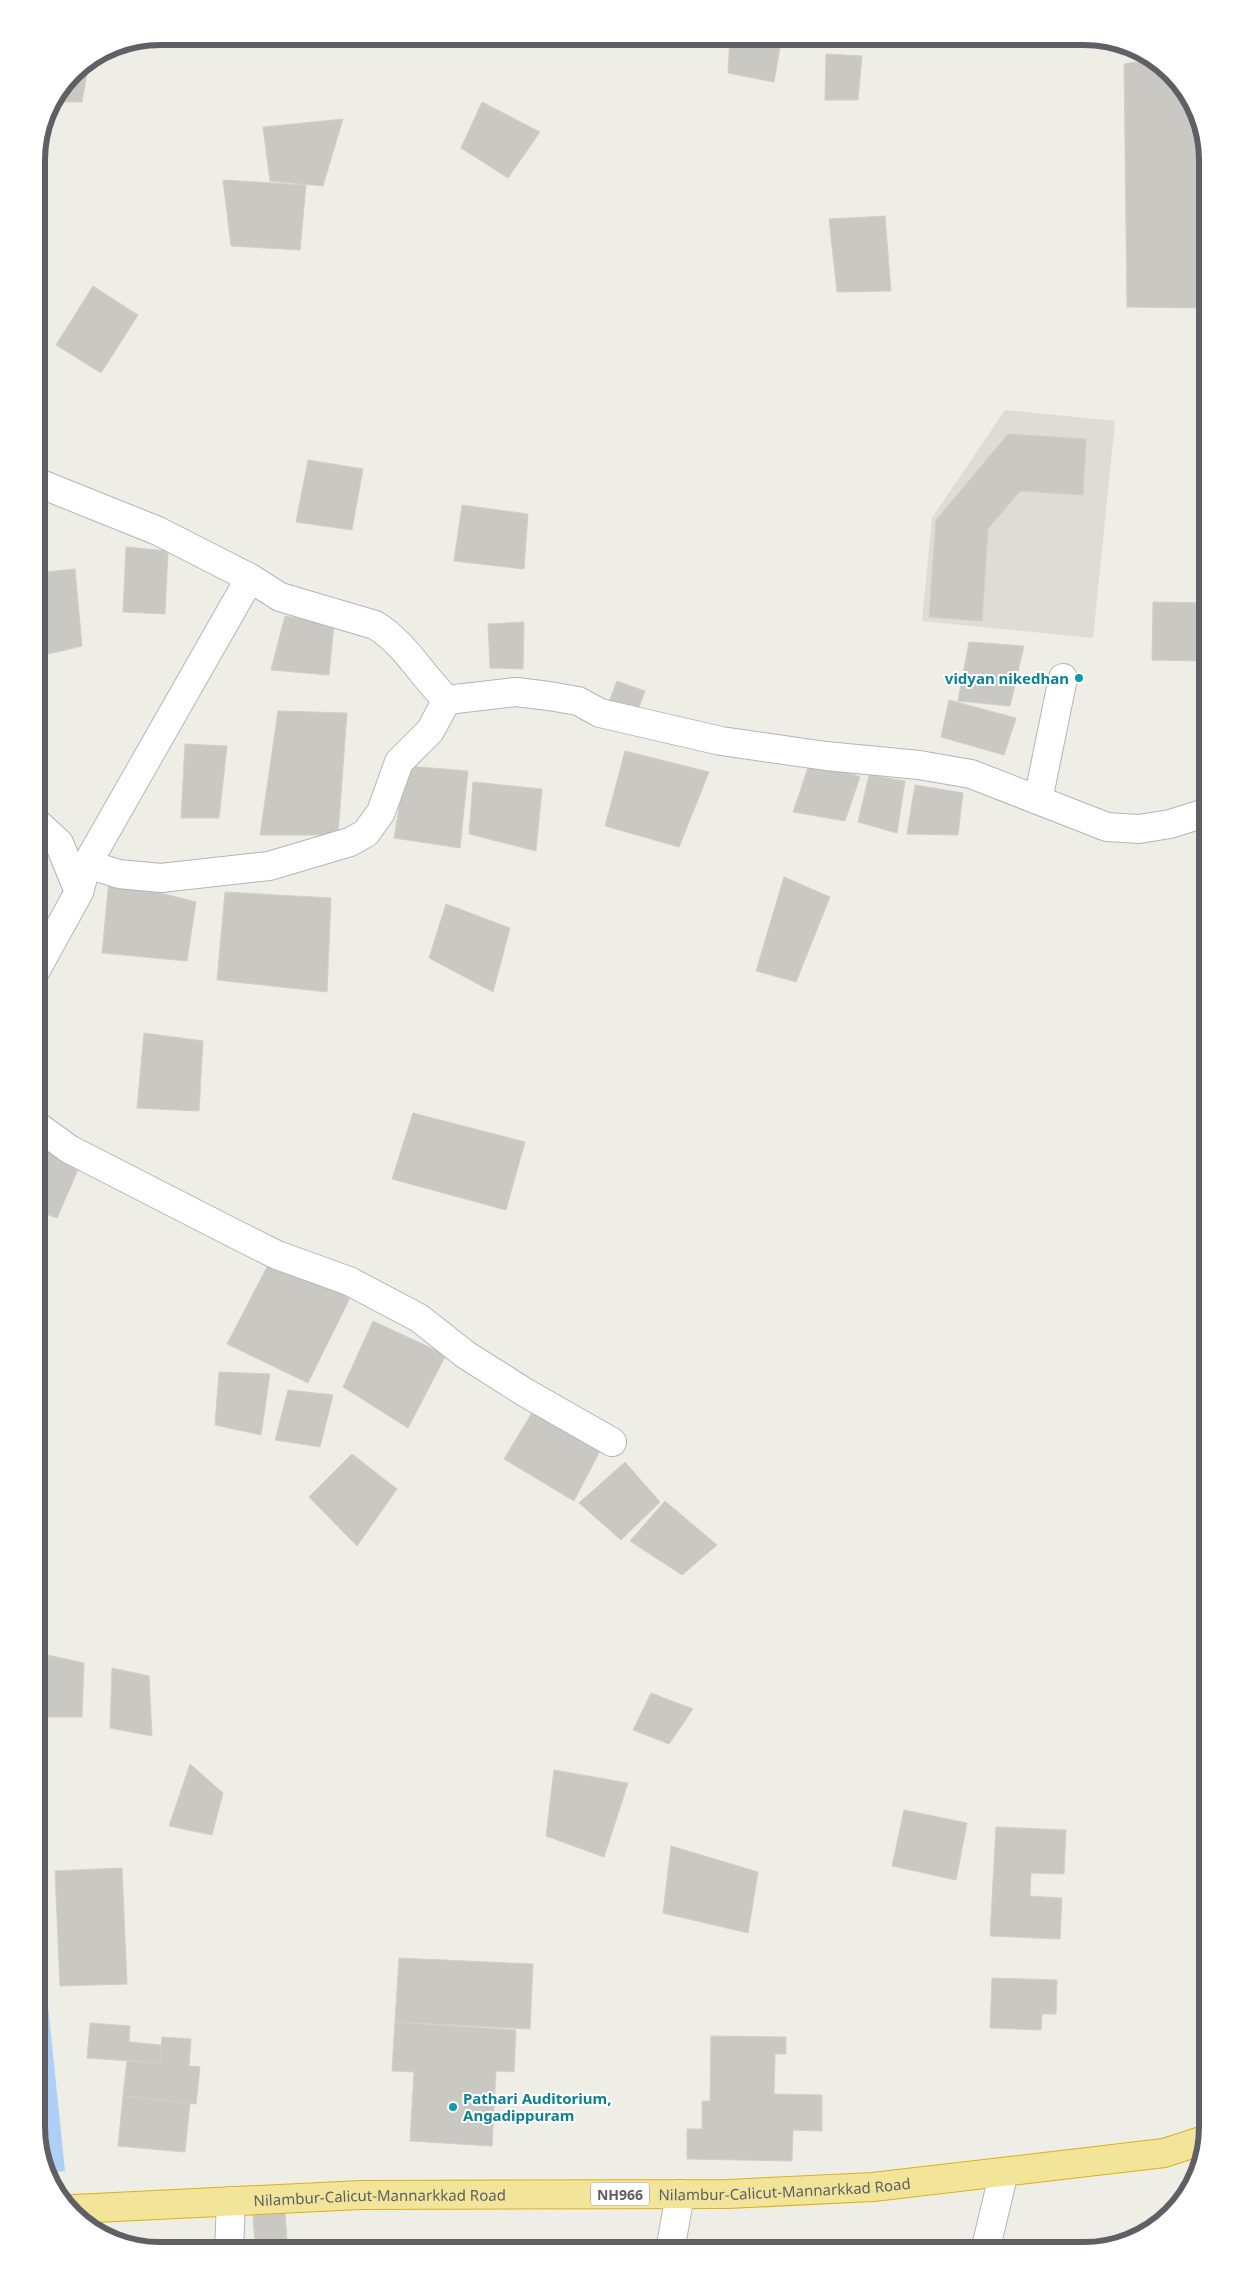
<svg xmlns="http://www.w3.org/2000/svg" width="1244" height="2287" font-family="'Noto Sans',sans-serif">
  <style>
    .education { fill: #dedcd4 }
    .water { fill: #aed0f6 }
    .building { fill: #cac8c3; stroke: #d2d0c5 }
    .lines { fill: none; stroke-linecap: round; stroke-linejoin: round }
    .street-casing { stroke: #b3b5b9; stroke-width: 30 }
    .highway-casing { stroke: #dcb118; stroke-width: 30 }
    .street { stroke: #fff; stroke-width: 28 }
    .highway { stroke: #f2e499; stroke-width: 28 }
    .culture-dot { fill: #0f9aa8; stroke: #fff; stroke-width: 2 }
    .labels { text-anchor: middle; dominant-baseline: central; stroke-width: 4; stroke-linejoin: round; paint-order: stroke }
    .shield { fill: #fff; stroke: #8e9093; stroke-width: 1 }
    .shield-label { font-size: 14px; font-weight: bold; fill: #5e6065 }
    .culture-label { font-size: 15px; font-weight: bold; fill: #0d838f; stroke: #fff; text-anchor: end }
    .street-label { font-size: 15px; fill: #5e6065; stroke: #fff }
    .rim { fill: none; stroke: #5e6065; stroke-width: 6 }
  </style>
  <rect width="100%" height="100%" fill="#eeede6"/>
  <path class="education" d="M1005 410 1115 421 1093 638 922 621 932 518Z"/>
  <path class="water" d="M41 1938 65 2171 46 2173 36 2127V1939Z"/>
  <g class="building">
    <path d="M730 36H782L774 82 728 73Z"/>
    <path d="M826 54 862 56 858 100H825Z"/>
    <path d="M1152 59 1159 62 1198 113 1208 160V308L1127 307 1124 64Z"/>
    <path d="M89 62 82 102H53L73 72Z"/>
    <path d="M482 102 540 132 508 178 461 148Z"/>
    <path d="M343 119 323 186 270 181 263 127Z"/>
    <path d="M223 180 306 185 300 250 231 246Z"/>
    <path d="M885 216 891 291 837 292 829 219Z"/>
    <path d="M93 286 138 315 101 373 56 345Z"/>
    <path d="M1008 434 1086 439 1083 495 1020 491 988 529 982 621 929 617 936 520Z"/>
    <path d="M308 460 363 469 352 530 296 522Z"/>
    <path d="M462 505 528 514 524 569 454 561Z"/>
    <path d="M126 547 168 551 165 614 123 612Z"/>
    <path d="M75 569 82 646 36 657V573Z"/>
    <path d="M1153 602 1208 603V661L1152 660Z"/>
    <path d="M285 616 334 625 329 675 271 670Z"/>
    <path d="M524 622 523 669 490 668 488 624Z"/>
    <path d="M969 642 1024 646 1010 706 958 701Z"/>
    <path d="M617 681 645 691 636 716 607 707Z"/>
    <path d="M949 700 1016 718 1004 755 941 737Z"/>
    <path d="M36 702 44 703 43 751H36Z"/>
    <path d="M278 711 347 713 338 835H260Z"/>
    <path d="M185 744 227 746 219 818H181Z"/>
    <path d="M625 751 709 772 679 847 605 826Z"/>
    <path d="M811 759 860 777 845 821 793 812Z"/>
    <path d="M406 766 468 771 460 848 394 838Z"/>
    <path d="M869 775 905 781 897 833 858 822Z"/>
    <path d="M473 782 542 789 536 851 469 834Z"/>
    <path d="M915 785 963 793 958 835 907 834Z"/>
    <path d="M784 877 830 897 796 982 756 971Z"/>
    <path d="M109 880 196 902 187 961 102 953Z"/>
    <path d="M225 892 331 898 327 992 217 980Z"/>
    <path d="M446 904 510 928 493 992 429 958Z"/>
    <path d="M144 1033 203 1041 199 1111 137 1108Z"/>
    <path d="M413 1113 525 1142 506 1210 392 1179Z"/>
    <path d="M36 1140 80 1165 57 1218 36 1210Z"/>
    <path d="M270 1261 352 1294 308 1383 227 1344Z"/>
    <path d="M373 1321 446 1355 408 1428 343 1387Z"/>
    <path d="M219 1372 270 1374 261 1435 215 1425Z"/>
    <path d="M288 1390 333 1395 320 1447 275 1440Z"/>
    <path d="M533 1411 602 1447 574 1501 504 1459Z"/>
    <path d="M352 1454 397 1489 357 1546 309 1497Z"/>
    <path d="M625 1462 660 1502 621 1540 579 1503Z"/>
    <path d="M665 1501 717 1545 682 1575 630 1541Z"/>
    <path d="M38 1653 84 1663 82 1717H37Z"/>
    <path d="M112 1668 149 1676 152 1736 110 1728Z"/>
    <path d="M651 1693 693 1709 669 1744 633 1730Z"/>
    <path d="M190 1764 223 1793 212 1835 169 1826Z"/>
    <path d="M554 1770 628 1783 604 1857 546 1836Z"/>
    <path d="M904 1810 967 1823 956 1880 892 1866Z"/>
    <path d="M996 1827 1066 1830 1064 1874 1031 1873 1030 1896 1062 1898 1060 1939 990 1936Z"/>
    <path d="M671 1846 758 1872 748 1933 663 1913Z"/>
    <path d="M122 1868 127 1984 60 1986 55 1871Z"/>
    <path d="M399 1958 533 1964 530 2029 395 2022Z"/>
    <path d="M992 1978 1057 1980 1056 2014H1042L1041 2030 990 2028Z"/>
    <path d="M395 2022 516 2030 514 2072 496 2071 492 2146 410 2141 414 2072 392 2071Z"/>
    <path d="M90 2023 130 2026 129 2042 161 2045 160 2063 87 2058Z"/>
    <path d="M711 2036 786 2037V2054H775L774 2094 822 2095V2131L793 2130 792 2161 687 2159V2129H702V2101H710Z"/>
    <path d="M162 2037 191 2039 189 2066 200 2067 196 2104 123 2096 127 2061 160 2063Z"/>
    <path d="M123 2096 190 2103 185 2152 118 2146Z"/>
    <path d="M285 2211 287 2242 255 2244 253 2215Z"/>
    <path d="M132 2244 192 2247V2251L153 2250Z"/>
  </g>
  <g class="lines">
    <defs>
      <g id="street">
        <path d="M250 578 280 597 375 625C406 644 421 675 447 700L516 692 549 696 578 701 600 713 721 741 826 756 919 765 971 774 1107 827 1139 829 1170 824 1208 812"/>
        <path d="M1038 800 1063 678"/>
        <path d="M36 822 59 843 79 892"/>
        <path d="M87 864 119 874 161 878 269 866 350 842 366 833 381 812 399 762 430 731 447 700"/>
        <path d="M36 970 79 892 87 864 250 578 158 531 36 482"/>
        <path d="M36 1125 69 1149 231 1232 277 1255 349 1281 419 1318 466 1355 526 1393 612 1442"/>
        <path d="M229 2251 231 2201"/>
        <path d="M670 2251 680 2194"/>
        <path d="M985 2251 1004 2172"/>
      </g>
      <g id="highway">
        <path id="s1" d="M74 2209 361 2195 728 2194 873 2187 1164 2153 1204 2140"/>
      </g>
    </defs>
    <use href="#street" class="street-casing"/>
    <use href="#highway" class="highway-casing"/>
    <use href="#street" class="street"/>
    <use href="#highway" class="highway"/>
  </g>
  <g class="culture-dot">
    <circle cx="1079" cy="678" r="5"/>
    <circle cx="453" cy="2107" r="5"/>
  </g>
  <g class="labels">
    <rect class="shield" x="591" y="2182.5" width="58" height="23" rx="4"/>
    <g class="shield-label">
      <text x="620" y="2194">NH966</text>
    </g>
    <g class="culture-label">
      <text x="1069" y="678">vidyan nikedhan</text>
      <text x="463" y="2098" text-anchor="start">Pathari Auditorium,<tspan x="463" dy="17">Angadippuram</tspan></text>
    </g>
    <g class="street-label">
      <text stroke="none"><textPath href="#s1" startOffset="711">Nilambur-Calicut-Mannarkkad Road</textPath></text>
      <text stroke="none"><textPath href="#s1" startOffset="306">Nilambur-Calicut-Mannarkkad Road</textPath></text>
    </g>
  </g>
  <path d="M0 0H1244V2287H0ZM160 45H1084A115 115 0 0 1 1199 160V2127A115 115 0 0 1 1084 2242H160A115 115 0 0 1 45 2127V160A115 115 0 0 1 160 45Z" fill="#fff" fill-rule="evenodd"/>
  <path class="rim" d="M160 45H1084A115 115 0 0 1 1199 160V2127A115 115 0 0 1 1084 2242H160A115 115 0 0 1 45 2127V160A115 115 0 0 1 160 45Z"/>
</svg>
